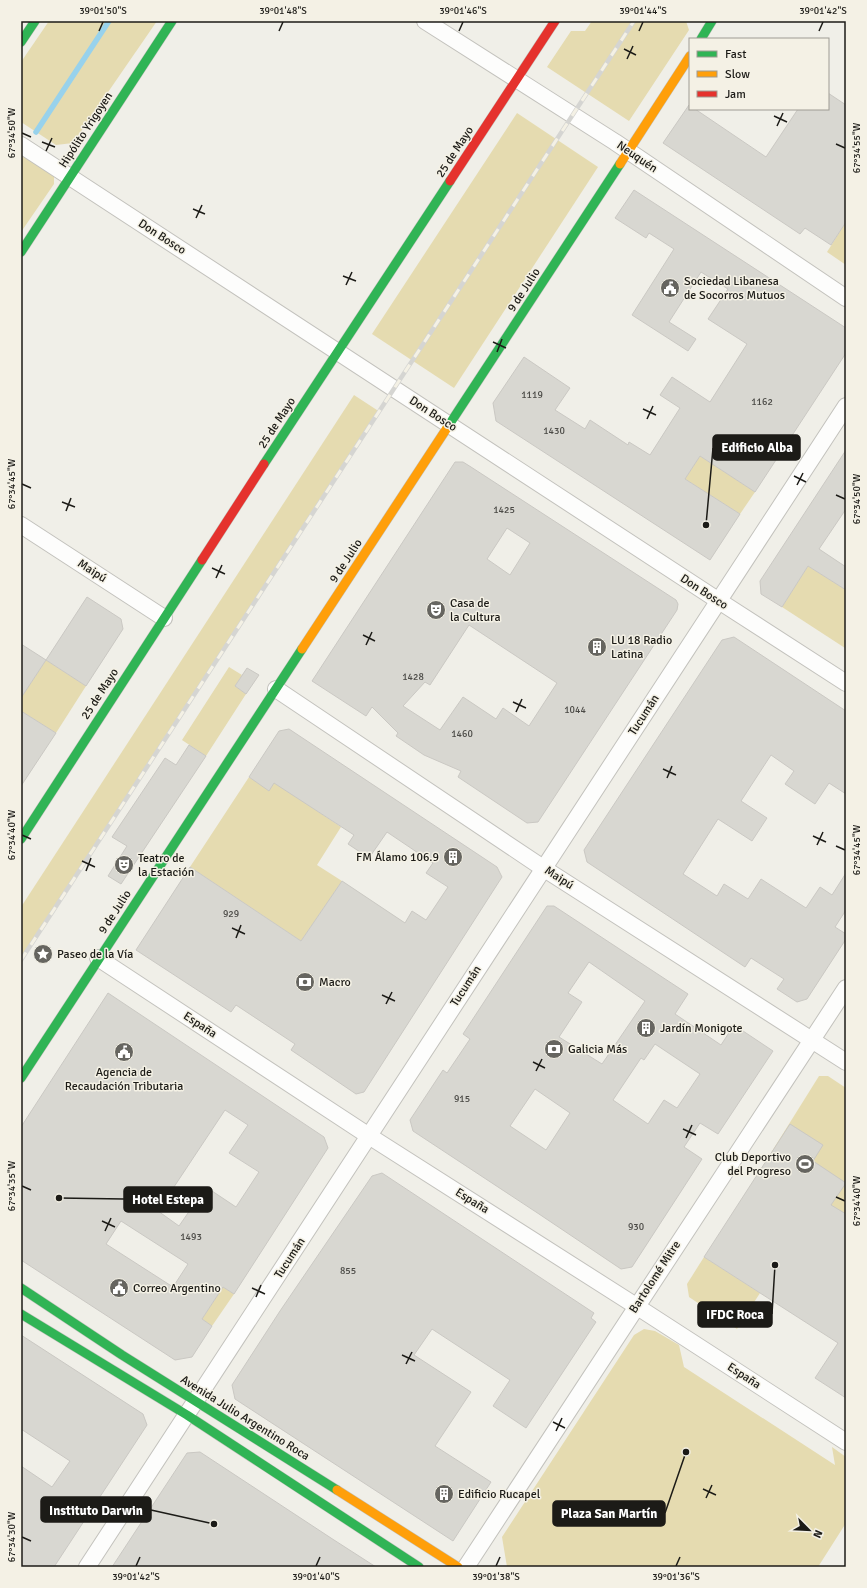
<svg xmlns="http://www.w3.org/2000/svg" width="867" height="1588" font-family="Signika,sans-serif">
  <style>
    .green { fill: #e5dbb0 }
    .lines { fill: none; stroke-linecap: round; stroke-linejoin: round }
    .stream { stroke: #98d2ec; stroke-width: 5.5 }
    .building { fill: #d8d7d1; stroke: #cac8c3; fill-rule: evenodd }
    .street-casing { stroke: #c3c2bd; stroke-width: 18 }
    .fast-casing { stroke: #c3c2bd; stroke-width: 10 }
    .slow-casing { stroke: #c3c2bd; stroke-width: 10 }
    .jam-casing { stroke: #c3c2bd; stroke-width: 10 }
    .street { stroke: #fdfdfc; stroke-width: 16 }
    .fast { stroke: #30b455; stroke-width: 9 }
    .slow { stroke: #ff9f0a; stroke-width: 9 }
    .jam { stroke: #e5322d; stroke-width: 9 }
    .rail-casing { stroke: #d5d5d2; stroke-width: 4.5 }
    .rail { stroke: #f4f1e5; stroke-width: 3; stroke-dasharray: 9; stroke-linecap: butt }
    .ticks { fill: none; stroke: #1c1b17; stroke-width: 1.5 }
    .labels { text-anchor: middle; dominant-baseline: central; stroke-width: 3; stroke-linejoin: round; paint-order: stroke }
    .number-label { font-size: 10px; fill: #4b4a46 }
    .street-label { font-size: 12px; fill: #1c1b17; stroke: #f4f1e5 }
    .poi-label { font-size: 12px; fill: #1c1b17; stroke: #f4f1e5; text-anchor: start }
    .leader { fill: none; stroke: #1c1b17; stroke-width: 1.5 }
    .callout-dot { fill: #1c1b17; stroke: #f4f1e5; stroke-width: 1.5 }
    .callout { fill: #1c1b17; stroke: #1c1b17; stroke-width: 1.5 }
    .callout-label { font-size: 13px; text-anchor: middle; font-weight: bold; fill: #fff }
    .neatline { fill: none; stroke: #1c1b17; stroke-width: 1.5 }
    .ticks-label { font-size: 10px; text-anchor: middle; fill: #1c1b17 }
  </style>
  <rect width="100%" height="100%" fill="#f0efe8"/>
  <g class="green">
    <path d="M49 21H157L73 143 56 145 21 122V62Z"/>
    <path d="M592 21H686L689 30 629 121 547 67 571 31H585Z"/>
    <path d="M517 113 598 167 454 388 372 334Z"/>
    <path d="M21 154 54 174V184L21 232Z"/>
    <path d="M846 222V265L827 252Z"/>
    <path d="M354 395 380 412 21 961V907Z"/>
    <path d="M700 456 755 492 740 514 685 479Z"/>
    <path d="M808 566 846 590V646L845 648 782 607Z"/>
    <path d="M46 660 86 686 56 733 21 711V698Z"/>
    <path d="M229 667 242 675 235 686 246 694 206 756 182 740Z"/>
    <path d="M249 777 269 790 274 782 341 827 317 865 342 881 301 941 190 867Z"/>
    <path d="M819 1076H828L846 1088V1274L739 1204Z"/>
    <path d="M704 1257 760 1293 737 1329 689 1297 687 1284Z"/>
    <path d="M223 1287 234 1294 212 1326 202 1319Z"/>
    <path d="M644 1329 655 1331 679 1345 684 1367 835 1465 832 1447 846 1457V1523L818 1567H507L502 1537 634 1335Z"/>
  </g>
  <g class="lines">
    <path class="stream" d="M36 132 109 21"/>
  </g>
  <g class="building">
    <path d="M828 93 846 105V222L831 245 805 228 800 234 663 143 689 105 690 109H695L766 157 798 109H828Z"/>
    <path d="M634 190 846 328V353L755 492 700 456 685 479 740 514 710 560 496 421 493 403 524 357 570 388 555 410 585 429 590 420 628 445 629 442 650 455 680 408 660 395 672 377 710 402 747 344 708 319 728 289 701 272 669 322 696 339 688 351 632 315 674 249 649 233 646 238 615 218Z"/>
    <path d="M846 450V509L819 549 846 567V590L808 566 782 607 761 594 760 581Z"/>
    <path d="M455 462H463L471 467 676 600 678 604 677 610 538 822 527 823 458 777 461 771 424 755 396 736 398 733 372 707 366 716 312 681ZM507 528 530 543 510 575 487 559ZM469 625 557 683 529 726 503 708 496 719 463 697 440 730 403 706 425 682 430 685Z"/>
    <path d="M87 597 121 619 123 629 86 686 46 660Z"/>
    <path d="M734 637 846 711V794L829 783 815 804 785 784 794 771 771 755 741 801 767 818 752 841 718 819 683 874 717 896 724 884 748 899 761 879 806 908 820 887 832 895 846 873V910L835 927 846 934V939L807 999 797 1002 777 989 784 979 751 958 745 967 587 862 584 850 722 640Z"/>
    <path d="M21 644 46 660 21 698Z"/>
    <path d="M247 668 259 675 246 694 235 686Z"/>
    <path d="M21 711 56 733 21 786Z"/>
    <path d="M289 729 497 867 502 877 364 1092 356 1094 291 1050 295 1044 236 1005 231 1012 136 950 190 867 301 941 342 881 405 923 412 911 426 920 448 887 426 873 433 863 387 832 369 858 348 844 354 835 274 783 269 791 249 777 279 731Z"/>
    <path d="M189 745 206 756 121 884 108 876 127 846 112 837 165 758 176 765Z"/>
    <path d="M547 906H554L688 994 675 1014 721 1045 734 1025 773 1051 718 1134 700 1123 684 1147 702 1159 632 1267 621 1269 539 1214 413 1131 410 1120 443 1070 447 1073 470 1039 463 1034ZM589 962 645 1001 602 1064 559 1037 582 1002 568 993ZM655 1044 700 1074 677 1108 664 1100 648 1124 613 1100 641 1058 644 1060ZM535 1089 570 1113 546 1150 510 1126Z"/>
    <path d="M108 993 324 1137 328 1148 234 1294 223 1287 202 1319 212 1326 192 1357 175 1360 21 1260V1127ZM225 1110 248 1125 229 1153 259 1172 236 1207 206 1187 179 1226 158 1211ZM121 1221 188 1264 173 1287 106 1244Z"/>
    <path d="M790 1124 823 1145 813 1161 846 1183 831 1205 846 1214V1398L815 1378 838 1343 704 1257Z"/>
    <path d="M382 1173 594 1313 591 1318 596 1322 526 1428 493 1406 510 1380 432 1329 414 1355 471 1392 435 1446 491 1482 453 1541 235 1399 232 1385 280 1311 372 1176Z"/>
    <path d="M21 1335 143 1414 147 1425 54 1567H21V1466L52 1487 70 1461 21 1429Z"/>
    <path d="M200 1452 334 1540 376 1567H112L187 1453Z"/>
  </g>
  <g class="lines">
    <defs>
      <g id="street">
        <path d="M425 21 615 142 846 298"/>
        <path d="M21 145 719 601 846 683"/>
        <path d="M21 525 164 618"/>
        <path d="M276 689 543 868 846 1062"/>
        <path d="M98 958 369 1136 636 1306 846 1442"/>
        <path d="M87 1567 846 406"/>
        <path d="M466 1567 846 988"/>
      </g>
      <g id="fast">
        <path d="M701 39 712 21"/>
        <path d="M21 42 35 21"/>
        <path d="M21 252 172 21"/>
        <path d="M447 428 620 164"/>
        <path d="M264 464 450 181"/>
        <path d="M21 839 202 560"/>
        <path d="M21 1078 302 649"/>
        <path d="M21 1288 122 1355 337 1490"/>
        <path d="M21 1314 187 1415 419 1567"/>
      </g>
      <g id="slow">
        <path d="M620 164 690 56"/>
        <path d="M302 649 447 428"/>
        <path d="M337 1490 458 1567"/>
      </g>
      <g id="jam">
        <path d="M450 181 555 21"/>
        <path d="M202 560 264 464"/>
      </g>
    </defs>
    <use href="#street" class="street-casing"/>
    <use href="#fast" class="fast-casing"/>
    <use href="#slow" class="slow-casing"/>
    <use href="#jam" class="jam-casing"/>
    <use href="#street" class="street"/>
    <use href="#fast" class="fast"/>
    <use href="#slow" class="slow"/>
    <use href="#jam" class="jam"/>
    <defs>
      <path id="rail" d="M21 960 634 21"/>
    </defs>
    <use href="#rail" class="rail-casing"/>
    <use href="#rail" class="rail"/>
  </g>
  <path class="ticks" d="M99 31 103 22M279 31 283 22M459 31 463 22M639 31 643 22M819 31 823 22M624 49 636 55M627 59 633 46M774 116 787 122M777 126 783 113M22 133 31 137M42 142 55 147M836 144 845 148M46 151 52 138M193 209 205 214M196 218 202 205M343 276 356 281M346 285 352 272M493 342 506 348M497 352 502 339M643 409 656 415M647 419 653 406M794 476 806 482M22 484 31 488M797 485 803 473M836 495 845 499M62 502 75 507M66 511 71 498M212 568 225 574M216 578 222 565M363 635 375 641M366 645 372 632M513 702 526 708M516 712 522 699M663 769 676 775M667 778 672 766M22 835 31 839M813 836 826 842M817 845 823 832M836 846 845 850M82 861 95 867M86 871 91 858M232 928 245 934M236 938 241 925M382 995 395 1001M386 1004 392 992M533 1062 545 1068M536 1071 542 1059M683 1129 696 1135M686 1138 692 1125M22 1186 31 1190M836 1197 845 1201M102 1221 115 1227M105 1231 111 1218M252 1288 265 1294M256 1297 261 1285M402 1355 415 1361M406 1364 412 1352M553 1422 565 1428M556 1431 562 1418M703 1489 716 1495M706 1498 712 1485M22 1537 31 1541M136 1566 140 1557M316 1566 320 1557M496 1566 500 1557M676 1566 680 1557"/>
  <defs>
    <symbol id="civic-disc" viewBox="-11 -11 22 22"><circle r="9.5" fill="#666560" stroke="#f4f1e5"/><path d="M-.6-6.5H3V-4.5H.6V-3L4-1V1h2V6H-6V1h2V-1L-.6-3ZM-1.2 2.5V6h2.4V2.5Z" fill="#fff"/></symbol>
    <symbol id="theatre-disc" viewBox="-11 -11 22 22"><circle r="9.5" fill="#666560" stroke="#f4f1e5"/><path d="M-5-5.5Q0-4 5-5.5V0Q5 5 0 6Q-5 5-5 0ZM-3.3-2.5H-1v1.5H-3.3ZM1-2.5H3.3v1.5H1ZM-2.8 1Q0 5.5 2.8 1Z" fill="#fff"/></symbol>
    <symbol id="building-disc" viewBox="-11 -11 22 22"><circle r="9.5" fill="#666560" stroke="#f4f1e5"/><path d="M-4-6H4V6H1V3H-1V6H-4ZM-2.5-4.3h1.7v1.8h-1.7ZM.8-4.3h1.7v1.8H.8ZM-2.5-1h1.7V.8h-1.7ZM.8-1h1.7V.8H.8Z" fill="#fff"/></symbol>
    <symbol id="sight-disc" viewBox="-11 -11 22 22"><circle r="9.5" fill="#666560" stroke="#f4f1e5"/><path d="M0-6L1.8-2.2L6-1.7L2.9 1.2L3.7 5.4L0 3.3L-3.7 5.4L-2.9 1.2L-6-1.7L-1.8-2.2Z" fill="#fff"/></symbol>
    <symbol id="bank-disc" viewBox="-11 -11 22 22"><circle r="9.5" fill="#666560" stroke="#f4f1e5"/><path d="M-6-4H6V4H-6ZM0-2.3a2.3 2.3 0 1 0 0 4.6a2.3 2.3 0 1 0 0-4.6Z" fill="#fff"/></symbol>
    <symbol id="stadium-disc" viewBox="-11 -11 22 22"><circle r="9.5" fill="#666560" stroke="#f4f1e5"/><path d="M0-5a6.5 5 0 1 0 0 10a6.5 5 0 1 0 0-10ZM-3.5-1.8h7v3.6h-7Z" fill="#fff"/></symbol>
  </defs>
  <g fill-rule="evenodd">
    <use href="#civic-disc" x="659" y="277" width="22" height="22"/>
    <use href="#theatre-disc" x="425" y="599" width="22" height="22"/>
    <use href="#building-disc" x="586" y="636" width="22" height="22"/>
    <use href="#building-disc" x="442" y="846" width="22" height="22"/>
    <use href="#theatre-disc" x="113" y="854" width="22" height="22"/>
    <use href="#sight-disc" x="32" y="943" width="22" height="22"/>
    <use href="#bank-disc" x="294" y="971" width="22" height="22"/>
    <use href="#building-disc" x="635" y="1017" width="22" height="22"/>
    <use href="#bank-disc" x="543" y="1038" width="22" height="22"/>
    <use href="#civic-disc" x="113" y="1041" width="22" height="22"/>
    <use href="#stadium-disc" x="794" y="1153" width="22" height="22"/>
    <use href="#civic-disc" x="108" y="1277" width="22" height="22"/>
    <use href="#building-disc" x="433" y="1483" width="22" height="22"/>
  </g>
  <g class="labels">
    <g class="number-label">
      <text x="532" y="395">1119</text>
      <text x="762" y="402">1162</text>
      <text x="554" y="431">1430</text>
      <text x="504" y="510">1425</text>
      <text x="413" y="677">1428</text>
      <text x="575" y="710">1044</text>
      <text x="462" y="734">1460</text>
      <text x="231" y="914">929</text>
      <text x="462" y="1099">915</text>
      <text x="636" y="1227">930</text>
      <text x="191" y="1237">1493</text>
      <text x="348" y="1271">855</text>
    </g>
    <g class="street-label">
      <text transform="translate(86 130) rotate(-57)">Hipólito Yrigoyen</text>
      <text transform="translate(455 152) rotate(-57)">25 de Mayo</text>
      <text transform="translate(637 157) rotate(34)">Neuquén</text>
      <text transform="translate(162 237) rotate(33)">Don Bosco</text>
      <text transform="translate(524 290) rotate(-57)">9 de Julio</text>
      <text transform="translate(433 414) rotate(33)">Don Bosco</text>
      <text transform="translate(277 423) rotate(-57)">25 de Mayo</text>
      <text transform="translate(346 561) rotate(-57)">9 de Julio</text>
      <text transform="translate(92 571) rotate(33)">Maipú</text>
      <text transform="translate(704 592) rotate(33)">Don Bosco</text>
      <text transform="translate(100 694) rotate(-57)">25 de Mayo</text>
      <text transform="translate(644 715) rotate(-57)">Tucumán</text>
      <text transform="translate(559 878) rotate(33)">Maipú</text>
      <text transform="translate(115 912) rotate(-57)">9 de Julio</text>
      <text transform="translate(466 986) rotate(-57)">Tucumán</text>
      <text transform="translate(200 1025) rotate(33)">España</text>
      <text transform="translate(472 1201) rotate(32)">España</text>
      <text transform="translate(290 1258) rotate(-57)">Tucumán</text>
      <text transform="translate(655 1277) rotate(-57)">Bartolomé Mitre</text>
      <text transform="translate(744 1376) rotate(33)">España</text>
      <text transform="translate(245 1418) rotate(32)">Avenida Julio Argentino Roca</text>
    </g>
    <g class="poi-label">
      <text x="684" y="281">Sociedad Libanesa<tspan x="684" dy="14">de Socorros Mutuos</tspan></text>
      <text x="450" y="603">Casa de<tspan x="450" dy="14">la Cultura</tspan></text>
      <text x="611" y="640">LU 18 Radio<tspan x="611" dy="14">Latina</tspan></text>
      <text x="439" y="857" text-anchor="end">FM Álamo 106.9</text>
      <text x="138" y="858">Teatro de<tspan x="138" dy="14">la Estación</tspan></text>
      <text x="57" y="954">Paseo de la Vía</text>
      <text x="319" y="982">Macro</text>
      <text x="660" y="1028">Jardín Monigote</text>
      <text x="568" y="1049">Galicia Más</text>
      <text x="124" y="1072" text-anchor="middle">Agencia de<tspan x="124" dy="14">Recaudación Tributaria</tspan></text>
      <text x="791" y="1157" text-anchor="end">Club Deportivo<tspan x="791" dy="14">del Progreso</tspan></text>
      <text x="133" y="1288">Correo Argentino</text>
      <text x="458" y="1494">Edificio Rucapel</text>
    </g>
  </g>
  <path class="leader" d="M706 525L713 448M59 1198L124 1199M775 1265L772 1314M214 1524L151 1510M686 1452L665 1513"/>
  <g class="callout-dot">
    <circle cx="706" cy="525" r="4"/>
    <circle cx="59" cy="1198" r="4"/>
    <circle cx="775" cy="1265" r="4"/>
    <circle cx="214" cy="1524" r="4"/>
    <circle cx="686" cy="1452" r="4"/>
  </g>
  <g class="callout">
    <rect x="713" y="435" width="87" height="25" rx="4"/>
    <rect x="124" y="1187" width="88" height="25" rx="4"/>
    <rect x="698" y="1302" width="74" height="25" rx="4"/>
    <rect x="41" y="1497" width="110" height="25" rx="4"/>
    <rect x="553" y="1501" width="112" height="25" rx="4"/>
  </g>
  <g class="callout-label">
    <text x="757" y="452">Edificio Alba</text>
    <text x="168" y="1204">Hotel Estepa</text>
    <text x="735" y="1319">IFDC Roca</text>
    <text x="96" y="1515">Instituto Darwin</text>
    <text x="609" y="1518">Plaza San Martín</text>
  </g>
  <rect width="867" height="1588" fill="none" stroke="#f4f1e5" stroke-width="44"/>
  <rect x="689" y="38" width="140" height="72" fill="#f4f1e5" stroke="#9e9b93"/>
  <rect x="697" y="51" width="20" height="6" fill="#30b455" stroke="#9e9b93"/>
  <text x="725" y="58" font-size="12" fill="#1c1b17">Fast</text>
  <rect x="697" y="71" width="20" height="6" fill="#ff9f0a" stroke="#9e9b93"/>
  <text x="725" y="78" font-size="12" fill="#1c1b17">Slow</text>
  <rect x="697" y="91" width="20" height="6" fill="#e5322d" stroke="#9e9b93"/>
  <text x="725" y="98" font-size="12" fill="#1c1b17">Jam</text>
  <g transform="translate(809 1530) rotate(114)" stroke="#f4f1e5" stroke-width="3" paint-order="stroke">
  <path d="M0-3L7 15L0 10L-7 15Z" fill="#1c1b17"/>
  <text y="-6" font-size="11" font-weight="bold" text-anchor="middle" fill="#1c1b17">N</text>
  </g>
  <rect x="22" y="22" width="823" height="1544" class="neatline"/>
  <g class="ticks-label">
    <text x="103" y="14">39°01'50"S</text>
    <text x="283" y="14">39°01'48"S</text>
    <text x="463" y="14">39°01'46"S</text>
    <text x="643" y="14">39°01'44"S</text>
    <text x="823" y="14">39°01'42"S</text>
    <text transform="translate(11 133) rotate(-90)" y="4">67°34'50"W</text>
    <text transform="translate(856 148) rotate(-90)" y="4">67°34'55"W</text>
    <text transform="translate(11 484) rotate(-90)" y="4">67°34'45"W</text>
    <text transform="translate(856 499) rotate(-90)" y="4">67°34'50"W</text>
    <text transform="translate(11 835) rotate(-90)" y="4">67°34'40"W</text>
    <text transform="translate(856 850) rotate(-90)" y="4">67°34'45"W</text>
    <text transform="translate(11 1186) rotate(-90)" y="4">67°34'35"W</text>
    <text transform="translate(856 1201) rotate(-90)" y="4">67°34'40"W</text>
    <text transform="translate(11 1537) rotate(-90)" y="4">67°34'30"W</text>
    <text x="136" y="1580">39°01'42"S</text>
    <text x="316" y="1580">39°01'40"S</text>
    <text x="496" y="1580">39°01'38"S</text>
    <text x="676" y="1580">39°01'36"S</text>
  </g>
</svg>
